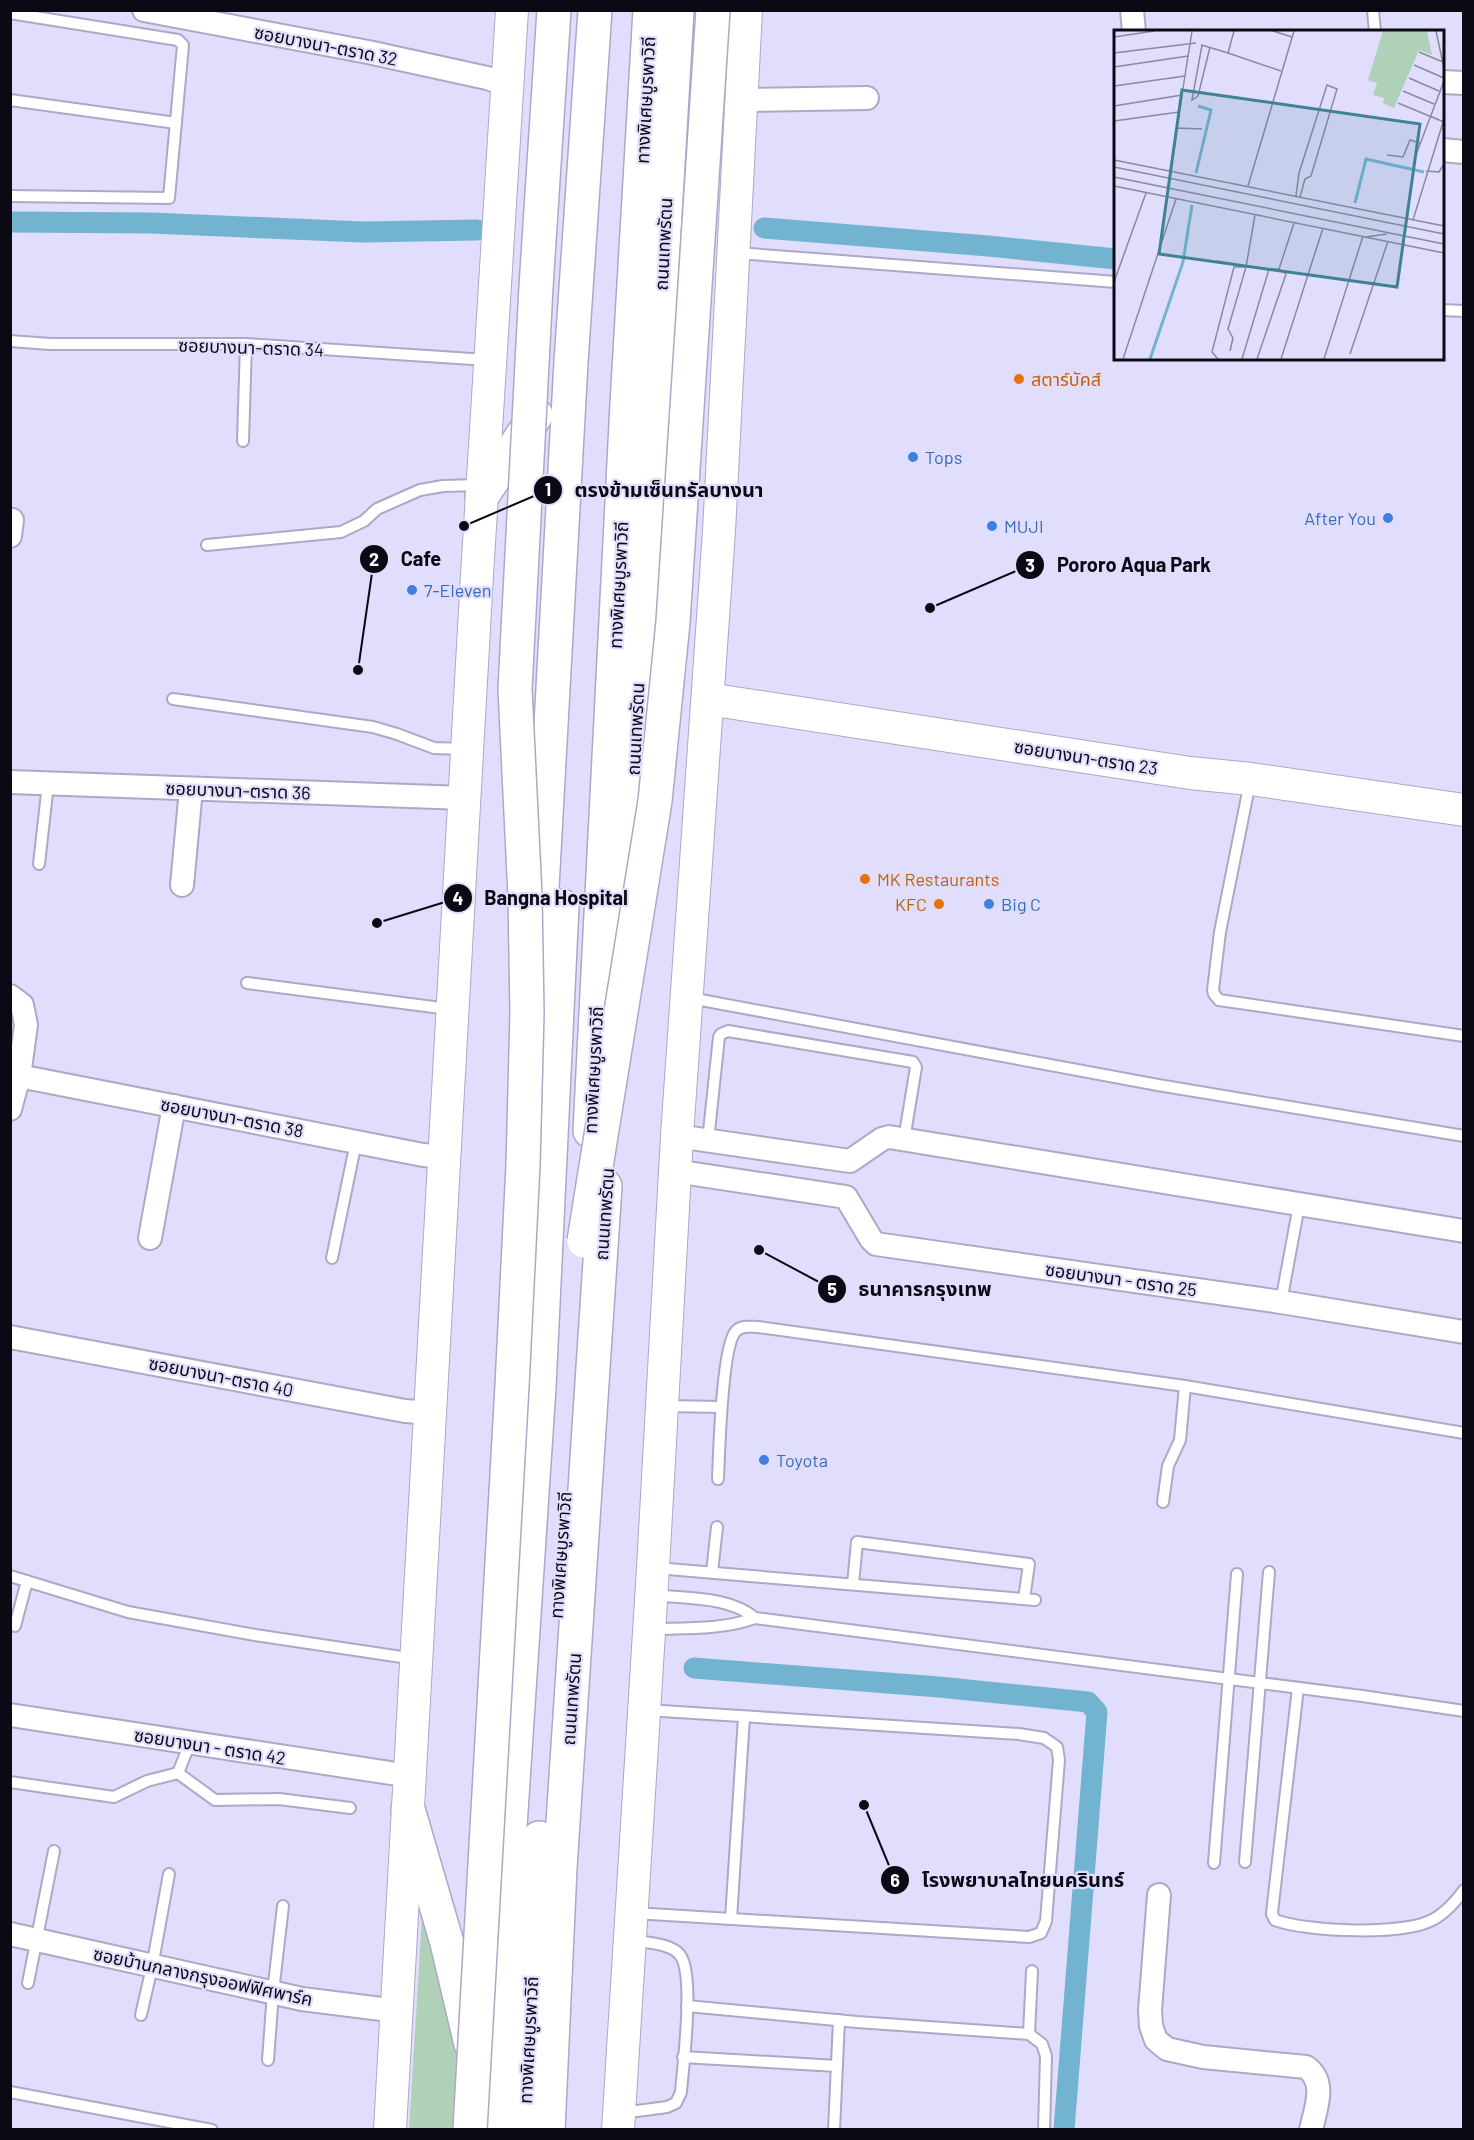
<svg xmlns="http://www.w3.org/2000/svg" width="1474" height="2140" font-family="Barlow,'Noto Sans Thai',sans-serif">
  <style>
    .green { fill: #afd1b8 }
    .lines { fill: none; stroke-linecap: round; stroke-linejoin: round }
    .canal { stroke: #72b4d0; stroke-width: 21 }
    .lane-casing { stroke: #ada8c6; stroke-width: 14 }
    .street-casing { stroke: #ada8c6; stroke-width: 26 }
    .secondary-casing { stroke: #ada8c6; stroke-width: 34 }
    .highway-casing { stroke: #ada8c6; stroke-width: 36 }
    .lane { stroke: #fff; stroke-width: 10 }
    .street { stroke: #fff; stroke-width: 22 }
    .secondary { stroke: #fff; stroke-width: 32 }
    .highway { stroke: #fff; stroke-width: 33 }
    .highway-bridge-casing { stroke: #ada8c6; stroke-width: 36; stroke-linecap: butt }
    .highway-bridge { stroke: #fff; stroke-width: 33 }
    .food-dot { fill: #e8710a; stroke: #e1ddfc; stroke-width: 2 }
    .shop-dot { fill: #3f7fe0; stroke: #e1ddfc; stroke-width: 2 }
    .labels { text-anchor: middle; dominant-baseline: central; stroke-width: 4.5; stroke-linejoin: round; paint-order: stroke }
    .street-label { font-size: 18px; fill: #0b0a14; stroke: #e1ddfc }
    .food-label { font-size: 18px; fill: #c56008; stroke: #e1ddfc; text-anchor: start }
    .shop-label { font-size: 18px; fill: #366cbe; stroke: #e1ddfc; text-anchor: start }
    .inset-river { fill: none; stroke: #72b4d0; stroke-width: 3 }
    .inset-road { fill: none; stroke: #8b899f; stroke-width: 1.5 }
    .view { fill: #3f8293; fill-opacity: 0.15; stroke: #3f8293; stroke-width: 3 }
    .inset-edge { fill: none; stroke: #0b0a14; stroke-width: 3 }
    .leader { fill: none; stroke: #0b0a14; stroke-width: 2 }
    .callout-dot { fill: #0b0a14; stroke: #e1ddfc; stroke-width: 2 }
    .mark-label { font-size: 18px; text-anchor: middle; font-weight: bold; fill: #fff }
    .callout-label { font-size: 20px; text-anchor: middle; font-weight: bold; fill: #0b0a14; stroke: #e1ddfc; stroke-width: 4.5; stroke-linejoin: round; paint-order: stroke }
  </style>
  <rect width="100%" height="100%" fill="#e1ddfc"/>
  <path class="green" d="M423 1901 460 2021 461 2129 409 2130Z"/>
  <g class="lines">
    <g class="canal">
      <path d="M10 222 151 223 363 232 477 230"/>
      <path d="M764 228 988 246 1116 259"/>
      <path d="M694 1668 939 1687 1088 1702 1097 1712 1064 2130"/>
    </g>
    <defs>
      <g id="lane">
        <path d="M1373 10 1375 32"/>
        <path d="M10 13 178 40 183 45 169 198 10 196"/>
        <path d="M10 100 176 123"/>
        <path d="M737 253 1116 282"/>
        <path d="M1442 310 1464 311"/>
        <path d="M10 341 50 344H246L487 360"/>
        <path d="M243 441 246 344"/>
        <path d="M207 545 341 532 364 521 377 509 420 490 443 486 479 485"/>
        <path d="M173 699 373 727 397 734 434 748 465 749"/>
        <path d="M1250 782 1220 932 1213 990 1214 994 1219 1000 1464 1036"/>
        <path d="M39 864 48 784"/>
        <path d="M247 983 449 1009"/>
        <path d="M690 998 1158 1085 1464 1136"/>
        <path d="M708 1141 719 1037 721 1034 728 1031 913 1062 916 1067 904 1140"/>
        <path d="M332 1258 356 1142"/>
        <path d="M1281 1302 1299 1205"/>
        <path d="M666 1406 721 1407"/>
        <path d="M718 1479C719 1454 722 1345 736 1331 742 1325 750 1327 758 1327L1185 1386 1464 1433"/>
        <path d="M1163 1502 1168 1466 1180 1440 1185 1386"/>
        <path d="M656 1568 1035 1600"/>
        <path d="M712 1572 717 1527"/>
        <path d="M10 1576 128 1612 255 1635 415 1659"/>
        <path d="M853 1584 857 1542 1029 1564 1024 1599"/>
        <path d="M655 1595C687 1599 729 1596 755 1618"/>
        <path d="M15 1626 27 1581"/>
        <path d="M652 1629C686 1628 722 1630 755 1618L1362 1696 1464 1711"/>
        <path d="M1298 1688 1273 1904 1272 1914 1275 1920C1306 1932 1406 1936 1434 1919 1445 1913 1457 1900 1464 1890"/>
        <path d="M178 1773 215 1800 279 1799 350 1808"/>
        <path d="M10 1782 114 1797 147 1781 178 1773 190 1743"/>
        <path d="M1245 1862 1269 1572"/>
        <path d="M1214 1863 1237 1574"/>
        <path d="M634 1913 1029 1937 1041 1933 1046 1921 1059 1760 1057 1747 1044 1738 1019 1734 646 1710"/>
        <path d="M731 1919 744 1717"/>
        <path d="M28 1983 54 1851"/>
        <path d="M687 2006 857 2022 1029 2034 1042 2044 1046 2056 1044 2130"/>
        <path d="M141 2015 152 1967 169 1874"/>
        <path d="M1029 2034 1032 1971"/>
        <path d="M683 2057 837 2066"/>
        <path d="M268 2060 273 1992 283 1906"/>
        <path d="M10 2092 212 2130"/>
        <path d="M622 2113 667 2107 676 2103 681 2092C683 2066 695 1974 680 1955 671 1943 646 1943 632 1940"/>
        <path d="M834 2130 839 2020"/>
      </g>
      <g id="street">
        <path d="M144 10 368 52 487 78 508 85"/>
        <path d="M1132 10 1134 32"/>
        <path d="M1442 82 1464 83"/>
        <path d="M742 100 867 98"/>
        <path d="M1442 150 1464 152"/>
        <path d="M10 536 12 520"/>
        <path d="M10 782 465 798"/>
        <path d="M182 885 191 789"/>
        <path d="M10 996 22 1005 26 1025 19 1076"/>
        <path d="M10 1109 19 1076 423 1155 445 1157"/>
        <path d="M677 1136 850 1161 882 1139 889 1137 1464 1231"/>
        <path d="M675 1171 846 1197 871 1239 876 1244 1281 1302 1464 1332"/>
        <path d="M150 1238 174 1106"/>
        <path d="M10 1337 405 1411 432 1413"/>
        <path d="M10 1715 410 1776"/>
        <path d="M1159 1895 1150 2010 1151 2026 1156 2040 1167 2049 1203 2057 1306 2067C1327 2082 1316 2107 1311 2130"/>
        <path d="M10 1934 302 1999 397 2011"/>
      </g>
      <g id="secondary">
        <path d="M708 699 1190 773 1251 779 1464 810"/>
        <path d="M390 2130C422 1611 447 1093 477 575 488 387 501 199 512 10"/>
        <path d="M618 2130 653 1568 677 1136 719 531 746 10"/>
      </g>
      <g id="highway">
        <path d="M482 496 536 415"/>
        <path d="M624 919 677 10"/>
        <path d="M539 942 571 362 595 10"/>
        <path d="M590 1131 627 404 650 10"/>
        <path d="M408 1809 447 1943 471 2044"/>
        <path d="M492 2130 507 1872 539 1387 562 906"/>
        <path d="M523 2130 539 1838"/>
        <path d="M548 2130 560 1868 605 1186"/>
      </g>
    </defs>
    <use href="#lane" class="lane-casing"/>
    <use href="#street" class="street-casing"/>
    <use href="#secondary" class="secondary-casing"/>
    <use href="#highway" class="highway-casing"/>
    <use href="#lane" class="lane"/>
    <use href="#street" class="street"/>
    <use href="#secondary" class="secondary"/>
    <use href="#highway" class="highway"/>
    <defs>
      <g id="highway-bridge">
        <path d="M584 1241 655 801 673 622 713 10"/>
        <path d="M470 2130 512 1386 523 1165 527 1013 525 896 515 689 536 287 554 10"/>
      </g>
    </defs>
    <use href="#highway-bridge" class="highway-bridge-casing"/>
    <use href="#highway-bridge" class="highway-bridge"/>
  </g>
  <g class="food-dot">
    <circle cx="1019" cy="379" r="6"/>
    <circle cx="865" cy="879" r="6"/>
    <circle cx="939" cy="904" r="6"/>
  </g>
  <g class="shop-dot">
    <circle cx="913" cy="457" r="6"/>
    <circle cx="1388" cy="518" r="6"/>
    <circle cx="992" cy="526" r="6"/>
    <circle cx="412" cy="590" r="6"/>
    <circle cx="989" cy="904" r="6"/>
    <circle cx="764" cy="1460" r="6"/>
  </g>
  <g class="labels">
    <g class="street-label">
      <text transform="translate(326 45) rotate(11)">ซอยบางนา-ตราด 32</text>
      <text transform="translate(645 100) rotate(-87)">ทางพิเศษบูรพาวิถี</text>
      <text transform="translate(663 244) rotate(-87)">ถนนเทพรัตน</text>
      <text transform="translate(251 347) rotate(2)">ซอยบางนา-ตราด 34</text>
      <text transform="translate(618 585) rotate(-87)">ทางพิเศษบูรพาวิถี</text>
      <text transform="translate(635 729) rotate(-87)">ถนนเทพรัตน</text>
      <text transform="translate(1086 757) rotate(9)">ซอยบางนา-ตราด 23</text>
      <text transform="translate(238 790) rotate(2)">ซอยบางนา-ตราด 36</text>
      <text transform="translate(593 1070) rotate(-87)">ทางพิเศษบูรพาวิถี</text>
      <text transform="translate(232 1117) rotate(11)">ซอยบางนา-ตราด 38</text>
      <text transform="translate(604 1214) rotate(-86)">ถนนเทพรัตน</text>
      <text transform="translate(1121 1279) rotate(8)">ซอยบางนา - ตราด 25</text>
      <text transform="translate(221 1376) rotate(11)">ซอยบางนา-ตราด 40</text>
      <text transform="translate(560 1555) rotate(-86)">ทางพิเศษบูรพาวิถี</text>
      <text transform="translate(571 1699) rotate(-86)">ถนนเทพรัตน</text>
      <text transform="translate(210 1746) rotate(9)">ซอยบางนา - ตราด 42</text>
      <text transform="translate(203 1976) rotate(12)">ซอยบ้านกลางกรุงออฟฟิศพาร์ค</text>
      <text transform="translate(528 2040) rotate(-87)">ทางพิเศษบูรพาวิถี</text>
    </g>
    <g class="food-label">
      <text x="1031" y="379">สตาร์บัคส์</text>
      <text x="877" y="879">MK Restaurants</text>
      <text x="927" y="904" text-anchor="end">KFC</text>
    </g>
    <g class="shop-label">
      <text x="925" y="457">Tops</text>
      <text x="1376" y="518" text-anchor="end">After You</text>
      <text x="1004" y="526">MUJI</text>
      <text x="424" y="590">7-Eleven</text>
      <text x="1001" y="904">Big C</text>
      <text x="776" y="1460">Toyota</text>
    </g>
  </g>
  <g transform="translate(1114 30)">
    <rect width="330" height="330" fill="#e1ddfc"/>
    <path d="M269 1H313L318 25 305 20 280 78 269 73 270 68 259 65 263 53 254 50Z" fill="#afd1b8"/>
    <path class="inset-river" d="M82 143 97 80 84 76M241 173 252 129 310 142M36 329 69 232 78 175"/>
    <path class="inset-road" d="M159 1 178 7M322 1 330 38M0 7 40 1M96 17 84 66 78 70 88 15 91 16 114 23 167 41M305 22 329 32M0 23 82 13M114 23 120 1M300 35 330 48M0 37 74 26M295 48 325 61M0 56 71 46M289 61 320 74M284 73 330 92M0 76 68 65M0 91 65 82M62 98 88 99M273 125 289 127 296 110 306 113M0 130 330 196M300 130 330 51M0 137 330 204M56 141 78 1M312 141 325 142 330 134M0 147 330 214M0 156 330 223M134 156 180 1M182 166 185 143 213 55 223 59 197 146 191 149 186 167M299 190 330 89M252 207 273 204M103 231 121 234M0 252 32 163M116 321 119 308 114 299 132 237 141 185M236 324 274 211M9 329 62 169M104 329 98 322 120 237H132M128 329 155 239H165M143 329 172 244 165 239 180 193M167 329 209 198M210 329 249 206"/>
    <path class="view" d="M68 60 306 94 283 257 45 224Z"/>
    <rect width="330" height="330" class="inset-edge"/>
  </g>
  <path class="leader" d="M464 526L548 490M358 670L374 559M930 608L1030 565M377 923L458 898M759 1250L832 1289M864 1805L895 1880"/>
  <g class="callout-dot">
    <circle cx="464" cy="526" r="6"/>
    <circle cx="358" cy="670" r="6"/>
    <circle cx="930" cy="608" r="6"/>
    <circle cx="377" cy="923" r="6"/>
    <circle cx="759" cy="1250" r="6"/>
    <circle cx="864" cy="1805" r="6"/>
    <circle cx="548" cy="490" r="15"/>
    <circle cx="374" cy="559" r="15"/>
    <circle cx="1030" cy="565" r="15"/>
    <circle cx="458" cy="898" r="15"/>
    <circle cx="832" cy="1289" r="15"/>
    <circle cx="895" cy="1880" r="15"/>
  </g>
  <g class="mark-label">
    <text x="548" y="496">1</text>
    <text x="374" y="566">2</text>
    <text x="1030" y="572">3</text>
    <text x="458" y="905">4</text>
    <text x="832" y="1296">5</text>
    <text x="895" y="1887">6</text>
  </g>
  <g class="callout-label">
    <text x="669" y="497">ตรงข้ามเซ็นทรัลบางนา</text>
    <text x="421" y="566">Cafe</text>
    <text x="1134" y="572">Pororo Aqua Park</text>
    <text x="556" y="905">Bangna Hospital</text>
    <text x="925" y="1296">ธนาคารกรุงเทพ</text>
    <text x="1023" y="1887">โรงพยาบาลไทยนครินทร์</text>
  </g>
  <rect width="1474" height="2140" fill="none" stroke="#0b0a14" stroke-width="24"/>
</svg>
